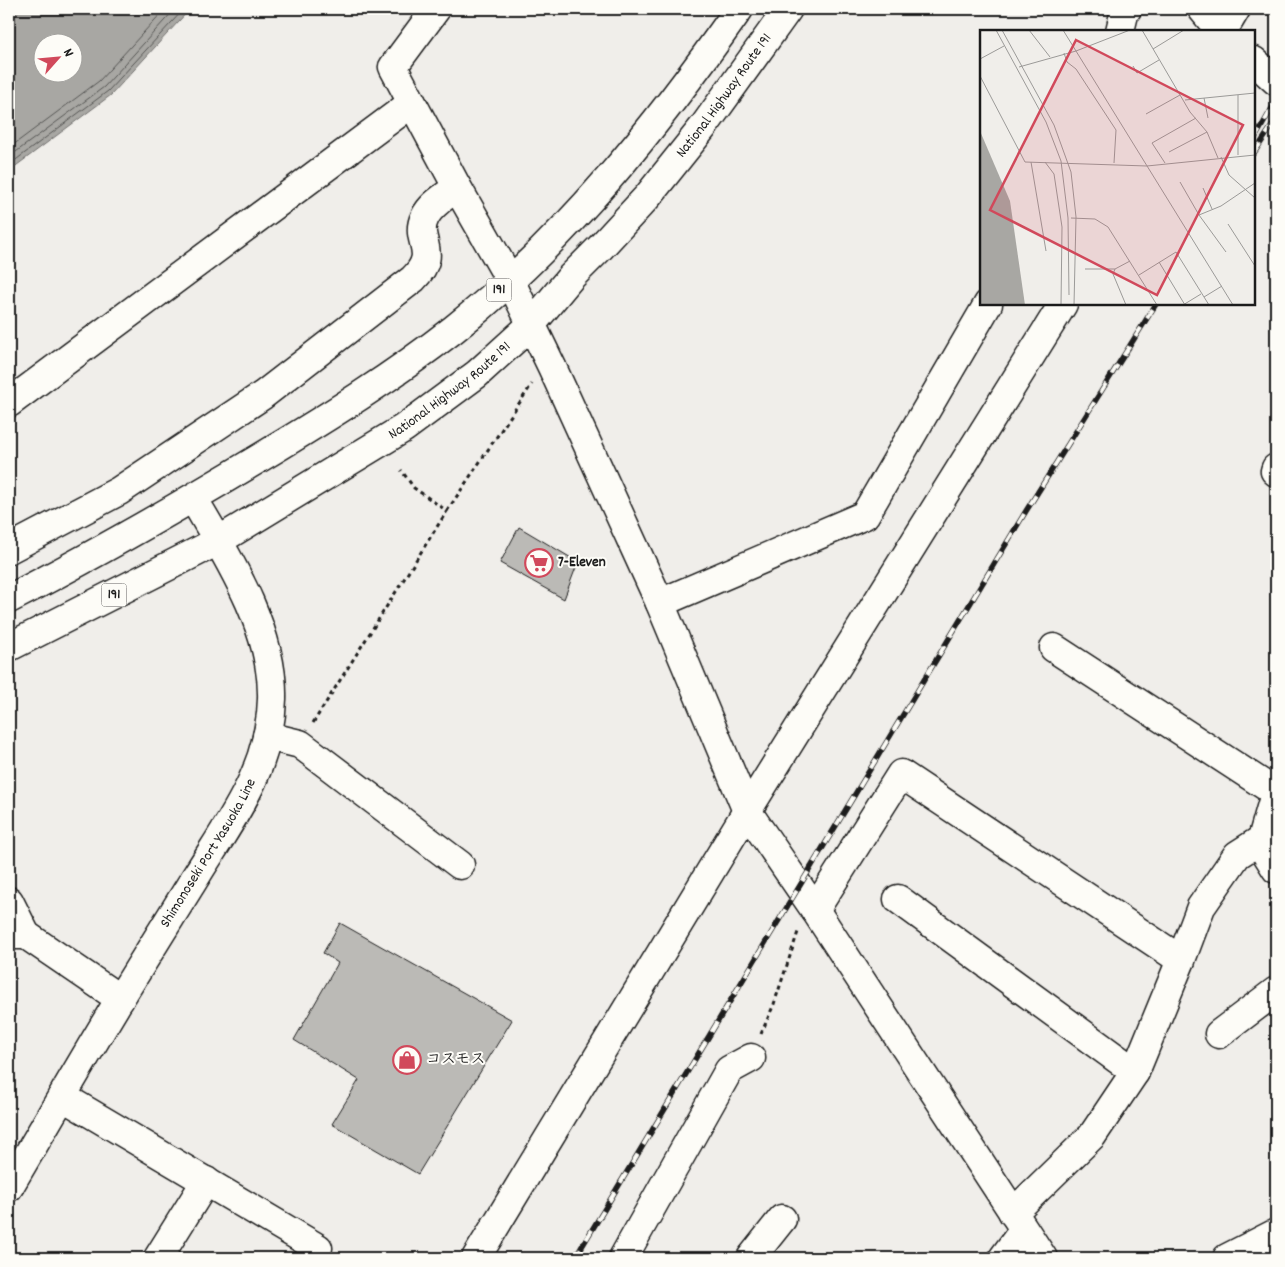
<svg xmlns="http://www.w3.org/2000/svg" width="1285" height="1267" font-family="Dekko,'Klee One',sans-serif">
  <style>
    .water { fill: #a8a7a3; stroke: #706f6d; fill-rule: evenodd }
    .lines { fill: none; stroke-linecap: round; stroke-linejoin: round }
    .shore { stroke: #545452; stroke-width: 1 }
    .building { fill: #bbbab6; stroke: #1c1c1c }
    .minor-casing { stroke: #1c1c1c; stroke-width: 31 }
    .major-casing { stroke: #1c1c1c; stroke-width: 31 }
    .highway-casing { stroke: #1c1c1c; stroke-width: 31 }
    .path { stroke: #1c1c1c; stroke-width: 3; stroke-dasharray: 4 4; stroke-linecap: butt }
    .minor { stroke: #fdfcf7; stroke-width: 28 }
    .major { stroke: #fdfcf7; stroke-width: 28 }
    .highway { stroke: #fdfcf7; stroke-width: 28 }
    .rail-casing { stroke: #1c1c1c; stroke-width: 5.5 }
    .rail { stroke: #fdfcf7; stroke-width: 4; stroke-dasharray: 11; stroke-linecap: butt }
    .labels { text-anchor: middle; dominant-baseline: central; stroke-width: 4; stroke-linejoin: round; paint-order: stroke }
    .shield { fill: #fdfcf7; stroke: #605f5e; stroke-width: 1 }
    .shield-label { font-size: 14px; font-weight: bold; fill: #1c1c1c }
    .street-label { font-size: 15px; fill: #1c1c1c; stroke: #fdfcf7 }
    .poi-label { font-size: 15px; font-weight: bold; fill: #1c1c1c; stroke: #fdfcf7; text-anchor: start }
    .inset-road { fill: none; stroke: #9b9a98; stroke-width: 1 }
    .view { fill: #d1495b; fill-opacity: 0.15; stroke: #d1495b; stroke-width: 2.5 }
    .inset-edge { fill: none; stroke: #1c1c1c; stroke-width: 2.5 }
  </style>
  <rect width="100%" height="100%" fill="#f0eeea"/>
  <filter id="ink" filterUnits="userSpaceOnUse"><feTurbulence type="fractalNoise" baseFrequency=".02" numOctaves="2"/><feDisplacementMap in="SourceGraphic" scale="10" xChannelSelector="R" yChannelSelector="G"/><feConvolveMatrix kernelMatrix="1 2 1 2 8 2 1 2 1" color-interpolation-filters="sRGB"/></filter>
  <g filter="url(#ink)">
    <path class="water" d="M9 9H190L111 95 9 171ZM42 42H72V72H42Z"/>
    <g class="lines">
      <g class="shore">
        <path d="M9 148 99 81 165 9"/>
        <path d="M9 157 104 87 175 9"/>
        <path d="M9 165 108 91 184 9"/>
      </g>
    </g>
    <g class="building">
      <path d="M519 527 578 562 564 599 500 563Z"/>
      <path d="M340 923 512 1020 418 1174 332 1124 359 1080 294 1040 338 963 323 953Z"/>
    </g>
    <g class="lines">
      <defs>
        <g id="minor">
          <path d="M436 9 393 67 457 187 510 280 552 367 660 603 747 811 815 910 1043 1258"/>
          <path d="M1202 9 1220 31"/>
          <path d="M1120 31 1125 10 1127 9"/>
          <path d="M1223 31 1236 9"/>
          <path d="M1254 61 1276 81"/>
          <path d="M9 403 412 103"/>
          <path d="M1276 468 1275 471 1276 472"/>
          <path d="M9 549 119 491 263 395 413 279C441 251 413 241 425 217 431 204 446 196 457 187"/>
          <path d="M660 603 865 515 988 304"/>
          <path d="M1054 648 1275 792"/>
          <path d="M267 736 300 744 460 865"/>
          <path d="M1276 790 1262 839 1266 853 1276 869"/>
          <path d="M898 899 1135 1072"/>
          <path d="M9 901 26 935"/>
          <path d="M815 910 901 774 1181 960"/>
          <path d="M9 935H26L120 999"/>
          <path d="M1219 1034 1276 991"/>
          <path d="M63 1097 318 1248 312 1258"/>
          <path d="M1013 1213 1092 1136 1135 1072 1181 960 1201 907 1237 855 1262 839"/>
          <path d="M158 1258 206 1181"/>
          <path d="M476 1258 747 811 1063 304"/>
          <path d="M623 1258 729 1070 751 1058"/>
          <path d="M751 1258 782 1219"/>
          <path d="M1003 1258 1023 1231"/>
          <path d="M1227 1258 1276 1233"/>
        </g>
        <g id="major">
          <path id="s1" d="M9 1187C48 1121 86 1054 126 989 150 950 174 911 198 873 233 817 270 768 272 699 274 629 227 556 193 498"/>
        </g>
        <g id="highway">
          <path d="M9 599C95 555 180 506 263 456 328 417 394 376 454 329 567 239 657 126 739 9"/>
          <path id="s2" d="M9 647 218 541 404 428 477 374 531 325 571 277 599 249 648 196 704 126 788 9"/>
        </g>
      </defs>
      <use href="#minor" class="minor-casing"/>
      <use href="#major" class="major-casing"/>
      <use href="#highway" class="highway-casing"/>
      <g class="path">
        <path d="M447 511 532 384"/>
        <path d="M313 723 447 511 414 488 401 470"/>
        <path d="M761 1034 774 1004 798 932"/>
      </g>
      <use href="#minor" class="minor"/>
      <use href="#major" class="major"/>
      <use href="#highway" class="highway"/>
      <defs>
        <g id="rail">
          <path d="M1254 140 1276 101"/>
          <path d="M1254 153 1276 120"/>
          <path d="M575 1258 1026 511 1156 304"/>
        </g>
      </defs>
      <use href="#rail" class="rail-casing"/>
      <use href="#rail" class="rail"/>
    </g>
  </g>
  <defs>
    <symbol id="supermarket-ring" viewBox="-11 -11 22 22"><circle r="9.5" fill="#fdfcf7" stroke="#d1495b" stroke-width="1.5"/><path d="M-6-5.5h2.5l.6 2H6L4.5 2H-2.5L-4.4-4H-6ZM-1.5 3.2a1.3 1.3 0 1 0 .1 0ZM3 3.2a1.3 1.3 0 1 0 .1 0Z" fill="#d1495b"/></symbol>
    <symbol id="shop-ring" viewBox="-11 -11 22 22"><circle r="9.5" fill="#fdfcf7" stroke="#d1495b" stroke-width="1.5"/><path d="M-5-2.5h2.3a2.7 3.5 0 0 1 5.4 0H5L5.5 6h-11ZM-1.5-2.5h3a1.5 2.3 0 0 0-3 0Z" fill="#d1495b"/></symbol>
  </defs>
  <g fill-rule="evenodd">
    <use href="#supermarket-ring" x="523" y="547" width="32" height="32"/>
    <use href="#shop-ring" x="391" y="1044" width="32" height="32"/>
  </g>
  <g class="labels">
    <g class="shield">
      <rect x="486.5" y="278.5" width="25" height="23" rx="4"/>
      <rect x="101.5" y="583.5" width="25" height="23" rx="4"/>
    </g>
    <g class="shield-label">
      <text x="499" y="290">191</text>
      <text x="114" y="595">191</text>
    </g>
    <g class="street-label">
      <text stroke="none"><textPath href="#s2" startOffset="916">National Highway Route 191</textPath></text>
      <text stroke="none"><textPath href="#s2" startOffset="511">National Highway Route 191</textPath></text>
      <text stroke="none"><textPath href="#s1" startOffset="389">Shimonoseki Port Yasuoka Line</textPath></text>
    </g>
    <g class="poi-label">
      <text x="558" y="563">7-Eleven</text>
      <text x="426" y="1060">コスモス</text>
    </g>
  </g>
  <g transform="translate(980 30)">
    <rect width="275" height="275" fill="#f0eeea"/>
    <path d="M0 101 30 171 45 275H0Z" fill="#a8a7a3"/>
    <path class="inset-road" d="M16 0 66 92 81 131 88 188 89 265M22 0 74 95 91 142 96 187 94 275M49 0 70 27M83 0 253 275M162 0 210 82 227 102 238 128M173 19 204 0M84 23 87 32 96 39 136 100 134 133M0 29 24 16M153 36 157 43 179 30M39 37 96 21 150 0M0 46 45 132 167 136 275 125M224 68 228 88M205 70 275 63M166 84 200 65M189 122 227 102M258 125V65M241 127 249 145 275 168M51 132 66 221M65 132 74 144 82 197 81 275M185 133 172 113 216 88M200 152 219 185M223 158 232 179M91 188 115 189 128 197 177 275M248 194 275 236M246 222 219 185 241 176 275 153M179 232 205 275M105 239H135M159 245 196 222 229 275M224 267 242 256M146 275 133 244 135 239 150 231M203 275 221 264"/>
    <path class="view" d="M96 10 263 95 177 265 10 180Z"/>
    <rect width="275" height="275" class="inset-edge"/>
  </g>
  <rect width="1285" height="1267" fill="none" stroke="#fdfcf7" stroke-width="30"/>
  <rect x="15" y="15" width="1255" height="1237" fill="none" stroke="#1c1c1c" stroke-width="2" filter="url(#ink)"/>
  <g transform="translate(58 58) rotate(63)"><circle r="24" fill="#fdfcf7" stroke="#a3a29f"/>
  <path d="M0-4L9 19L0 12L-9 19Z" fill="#d1495b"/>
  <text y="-8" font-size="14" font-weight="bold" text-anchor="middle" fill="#1c1c1c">N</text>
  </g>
</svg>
